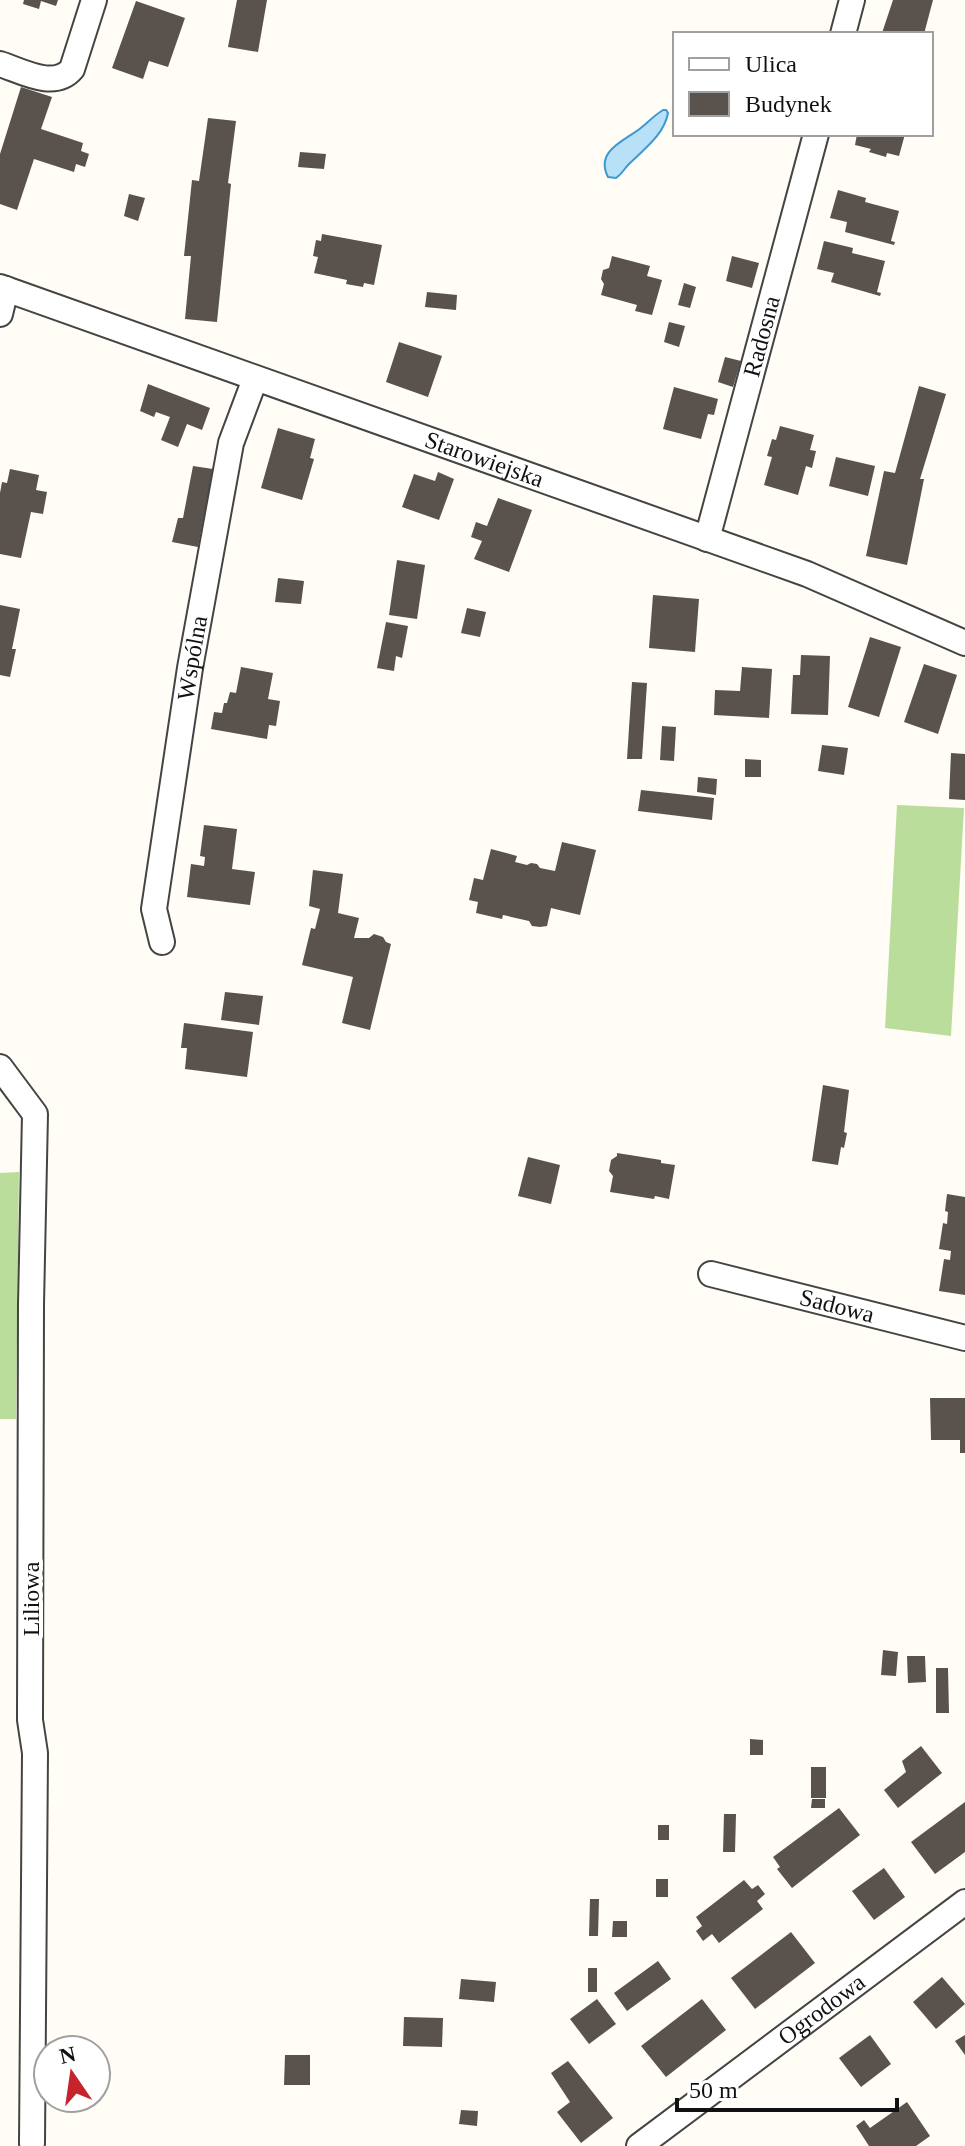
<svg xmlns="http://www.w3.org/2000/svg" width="965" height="2146" font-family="'Times New Roman',serif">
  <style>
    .forest { fill: #badd9b }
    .water { fill: #b8e1f8; stroke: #3c99d2; stroke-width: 2 }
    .building { fill: #5a524d }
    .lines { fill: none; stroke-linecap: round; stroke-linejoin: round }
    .minor-casing { stroke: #444; stroke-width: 28 }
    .minor { stroke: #fff; stroke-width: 24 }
    .labels { text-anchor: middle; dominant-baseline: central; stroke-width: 8; stroke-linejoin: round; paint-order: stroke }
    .street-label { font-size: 24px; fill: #111; stroke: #fff }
  </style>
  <rect width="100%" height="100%" fill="#fffdf5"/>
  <g class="forest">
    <path d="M897 805 964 808 951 1036 885 1028Z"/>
    <path d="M19 1172 16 1419H0V1173Z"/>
  </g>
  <path class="water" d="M663 110H666L668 113C664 135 644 149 629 164 624 169 622 174 616 178L608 177C594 150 627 140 642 127 649 121 655 115 663 110Z"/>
  <g class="building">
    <path d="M24 0H58L56 6 41 1 39 9 23 4Z"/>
    <path d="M237 0H267L258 52 228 47Z"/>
    <path d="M893 0H933L924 34 882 33Z"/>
    <path d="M136 1 185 18 168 67 149 61 143 79 112 68Z"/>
    <path d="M21 87 52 97 41 129 83 143 81 151 89 154 85 167 76 164 74 172 34 159 17 210 0 204V154Z"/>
    <path d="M208 118 236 121 228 183 231 184 217 322 185 319 191 256H184L192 180 199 181Z"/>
    <path d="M857 134H905L899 156 887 153 886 157 869 152 871 149 855 145Z"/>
    <path d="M300 152 326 154 324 169 298 167Z"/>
    <path d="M838 190 866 198 865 202 899 211 891 241 895 242 894 245 845 232 847 222 830 218Z"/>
    <path d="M129 194 145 198 138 221 124 216Z"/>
    <path d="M322 234 382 245 374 285 364 283 363 287 346 284 347 280 314 273 318 257 313 256 316 240 321 241Z"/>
    <path d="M824 241 853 248 852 253 885 261 877 292 881 293 880 296 831 282 834 273 817 269Z"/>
    <path d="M612 256 650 266 647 276 662 280 652 315 635 311 637 305 601 295 604 284 601 279 603 270 609 268Z"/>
    <path d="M732 256 759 263 752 288 726 281Z"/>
    <path d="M684 283 696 287 690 308 678 305Z"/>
    <path d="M427 292 457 295 456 310 425 307Z"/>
    <path d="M669 322 685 326 679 347 664 342Z"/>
    <path d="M399 342 442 356 428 397 386 382Z"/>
    <path d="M725 357 741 361 733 387 718 382Z"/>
    <path d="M148 384 210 408 202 430 187 424 178 447 161 440 170 417 156 412 154 417 140 411Z"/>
    <path d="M919 386 946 394 920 479H924L907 565 866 556 884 471 895 473Z"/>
    <path d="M674 387 718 399 714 415 708 414 701 439 663 429Z"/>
    <path d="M780 426 814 435 810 450 816 451 812 468 806 466 798 495 764 485 772 457 767 456 772 439 776 440Z"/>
    <path d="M278 428 315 439 310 458 314 459 302 500 261 488Z"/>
    <path d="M836 457 875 466 868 496 829 486Z"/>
    <path d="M193 466 213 469 198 547 172 542 178 518H183Z"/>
    <path d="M10 469 39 475 36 490 47 492 43 514 31 512 21 558 0 554V493L2 482 7 483Z"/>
    <path d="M438 472 454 479 439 520 402 507 414 474 435 481Z"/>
    <path d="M498 498 532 510 509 572 474 559 482 541 471 537 476 522 487 526Z"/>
    <path d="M397 560 425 565 417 619 389 615Z"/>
    <path d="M278 578 304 581 301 604 275 602Z"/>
    <path d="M653 595 699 599 695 652 649 648Z"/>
    <path d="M0 605 20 609 12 649H16L10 677 0 675Z"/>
    <path d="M467 608 486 612 480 637 461 633Z"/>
    <path d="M386 622 408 626 402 658 396 656 394 671 377 668Z"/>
    <path d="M870 637 901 647 879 717 848 707Z"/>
    <path d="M801 655 830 656 828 715 791 714 793 675H800Z"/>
    <path d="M924 664 957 675 938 734 904 722Z"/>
    <path d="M241 667 273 673 268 699 280 701 276 726 269 725 267 739 211 729 214 712 222 713 224 703H227L230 692 236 693Z"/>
    <path d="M742 667 772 669 769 718 714 715 715 690 740 691Z"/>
    <path d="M632 682 647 683 642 759H627Z"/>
    <path d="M662 726 676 727 674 761 660 760Z"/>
    <path d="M822 745 848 748 844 775 818 771Z"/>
    <path d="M951 753 965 754V800L949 799Z"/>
    <path d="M745 759 761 760V777H745Z"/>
    <path d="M698 777 717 779 716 795 697 792Z"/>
    <path d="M641 790 714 798 712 820 638 811Z"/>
    <path d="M204 825 237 829 232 869 255 872 250 905 187 897 191 864 204 866 205 857 200 856Z"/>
    <path d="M562 842 596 850 580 915 551 908 547 926 540 927 532 926 529 921 503 915 502 919 476 913 478 902 469 900 474 878 483 880 491 849 517 856 515 862 527 865 531 863 537 864 540 868 555 871Z"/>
    <path d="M313 870 343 874 338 913 359 918 354 938H369L374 934 383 937 386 942 391 944 370 1030 342 1023 353 977 302 965 311 928 315 929 320 909 309 906Z"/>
    <path d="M225 992 263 996 259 1025 221 1020Z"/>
    <path d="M184 1023 253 1032 247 1077 185 1069 187 1048H181Z"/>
    <path d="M823 1085 849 1090 844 1132 847 1133 844 1148 841 1147 838 1165 812 1161Z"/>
    <path d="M617 1153 661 1160V1163L675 1165 669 1199 655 1196 654 1199 610 1192 613 1176 609 1171 611 1160 617 1156Z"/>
    <path d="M528 1157 560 1165 551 1204 518 1196Z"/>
    <path d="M947 1194 965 1197V1295L939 1291 944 1259 950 1260 951 1251 939 1249 943 1223 947 1224 948 1212 945 1211Z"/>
    <path d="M930 1398H965V1453H960V1440H931Z"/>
    <path d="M883 1650 898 1652 896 1676 881 1675Z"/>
    <path d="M907 1656H925L926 1682 908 1683Z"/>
    <path d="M936 1668H948L949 1713H936Z"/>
    <path d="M750 1739 763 1740V1755H750Z"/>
    <path d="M921 1746 942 1773 898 1808 884 1790 906 1772 902 1761Z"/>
    <rect x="811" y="1767" width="15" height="31"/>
    <path d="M812 1799H825V1808H811Z"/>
    <path d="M965 1802V1852L935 1874 911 1842Z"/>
    <path d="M839 1808 860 1835 792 1888 777 1869 780 1867 773 1857Z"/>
    <path d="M724 1814H736L735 1852H723Z"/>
    <rect x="658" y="1825" width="11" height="15"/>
    <path d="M884 1868 905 1897 874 1920 852 1891Z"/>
    <rect x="656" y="1879" width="12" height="18"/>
    <path d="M744 1880 752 1889 758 1885 765 1894 757 1901 763 1909 719 1943 712 1934 703 1941 696 1931 702 1926 696 1917Z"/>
    <path d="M590 1899H599L598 1936H589Z"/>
    <path d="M613 1921H627V1937H612Z"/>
    <path d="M791 1932 815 1963 755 2009 731 1978Z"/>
    <path d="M658 1961 671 1979 627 2011 614 1993Z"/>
    <rect x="588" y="1968" width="9" height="24"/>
    <path d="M942 1977 965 2004 936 2029 913 2002Z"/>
    <path d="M461 1979 496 1982 494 2002 459 1999Z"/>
    <path d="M597 1999 616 2024 589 2044 570 2019Z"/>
    <path d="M702 1999 726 2030 666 2077 641 2046Z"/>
    <path d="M404 2017 443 2018 442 2047 403 2046Z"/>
    <path d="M870 2035 891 2064 861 2087 839 2058Z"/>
    <path d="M965 2035V2055L955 2041Z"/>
    <path d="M285 2055H310V2085H284Z"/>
    <path d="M568 2061 613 2118 581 2143 557 2112 570 2102 551 2073Z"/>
    <path d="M907 2102 930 2136 916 2146H869L856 2126 864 2120 870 2128Z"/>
    <path d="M461 2110 478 2111 477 2126 459 2124Z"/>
  </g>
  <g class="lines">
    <defs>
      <g id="minor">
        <path d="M843 34 852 0"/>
        <path d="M0 64C22 71 54 90 72 69L94 0"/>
        <path id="s1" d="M0 287 807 574 965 643"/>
        <path d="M0 314 6 289"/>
        <path id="s2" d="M707 539 816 134"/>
        <path id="s3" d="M162 942 154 909 190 668 231 443 255 379"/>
        <path d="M0 1067 35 1114 31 1305 30 1720 35 1753 32 2143"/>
        <path id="s4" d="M711 1274 965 1338"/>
        <path id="s5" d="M639 2146 965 1902"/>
      </g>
    </defs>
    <use href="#minor" class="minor-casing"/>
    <use href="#minor" class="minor"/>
  </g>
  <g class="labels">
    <g class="street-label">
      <text stroke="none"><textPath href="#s2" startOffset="210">Radosna</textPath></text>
      <text stroke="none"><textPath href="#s1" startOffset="514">Starowiejska</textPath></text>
      <text stroke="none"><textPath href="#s3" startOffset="288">Wspólna</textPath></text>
      <text stroke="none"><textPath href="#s4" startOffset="130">Sadowa</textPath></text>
      <text transform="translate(31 1599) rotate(-90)">Liliowa</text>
      <text stroke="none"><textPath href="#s5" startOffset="228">Ogrodowa</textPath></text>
    </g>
  </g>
  <rect x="673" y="32" width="260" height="104" fill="#ffffff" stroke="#a0a0a0" stroke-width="2"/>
  <rect x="689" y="58" width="40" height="12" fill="#ffffff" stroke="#a0a0a0" stroke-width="2"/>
  <text x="745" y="72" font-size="24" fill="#111111">Ulica</text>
  <rect x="689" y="92" width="40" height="24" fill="#5a524d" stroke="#a0a0a0" stroke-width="2"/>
  <text x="745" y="112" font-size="24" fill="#111111">Budynek</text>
  <g transform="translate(72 2074) rotate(347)"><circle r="38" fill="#ffffff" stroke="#a0a0a0" stroke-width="2"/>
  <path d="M0-6L14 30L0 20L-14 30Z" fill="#c7232d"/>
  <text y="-12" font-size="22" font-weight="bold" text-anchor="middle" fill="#111111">N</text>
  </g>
  <path d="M677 2098v12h220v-12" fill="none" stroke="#111111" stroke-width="4"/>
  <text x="689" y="2098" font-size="24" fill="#111111" stroke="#ffffff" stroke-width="6" paint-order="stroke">50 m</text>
</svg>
